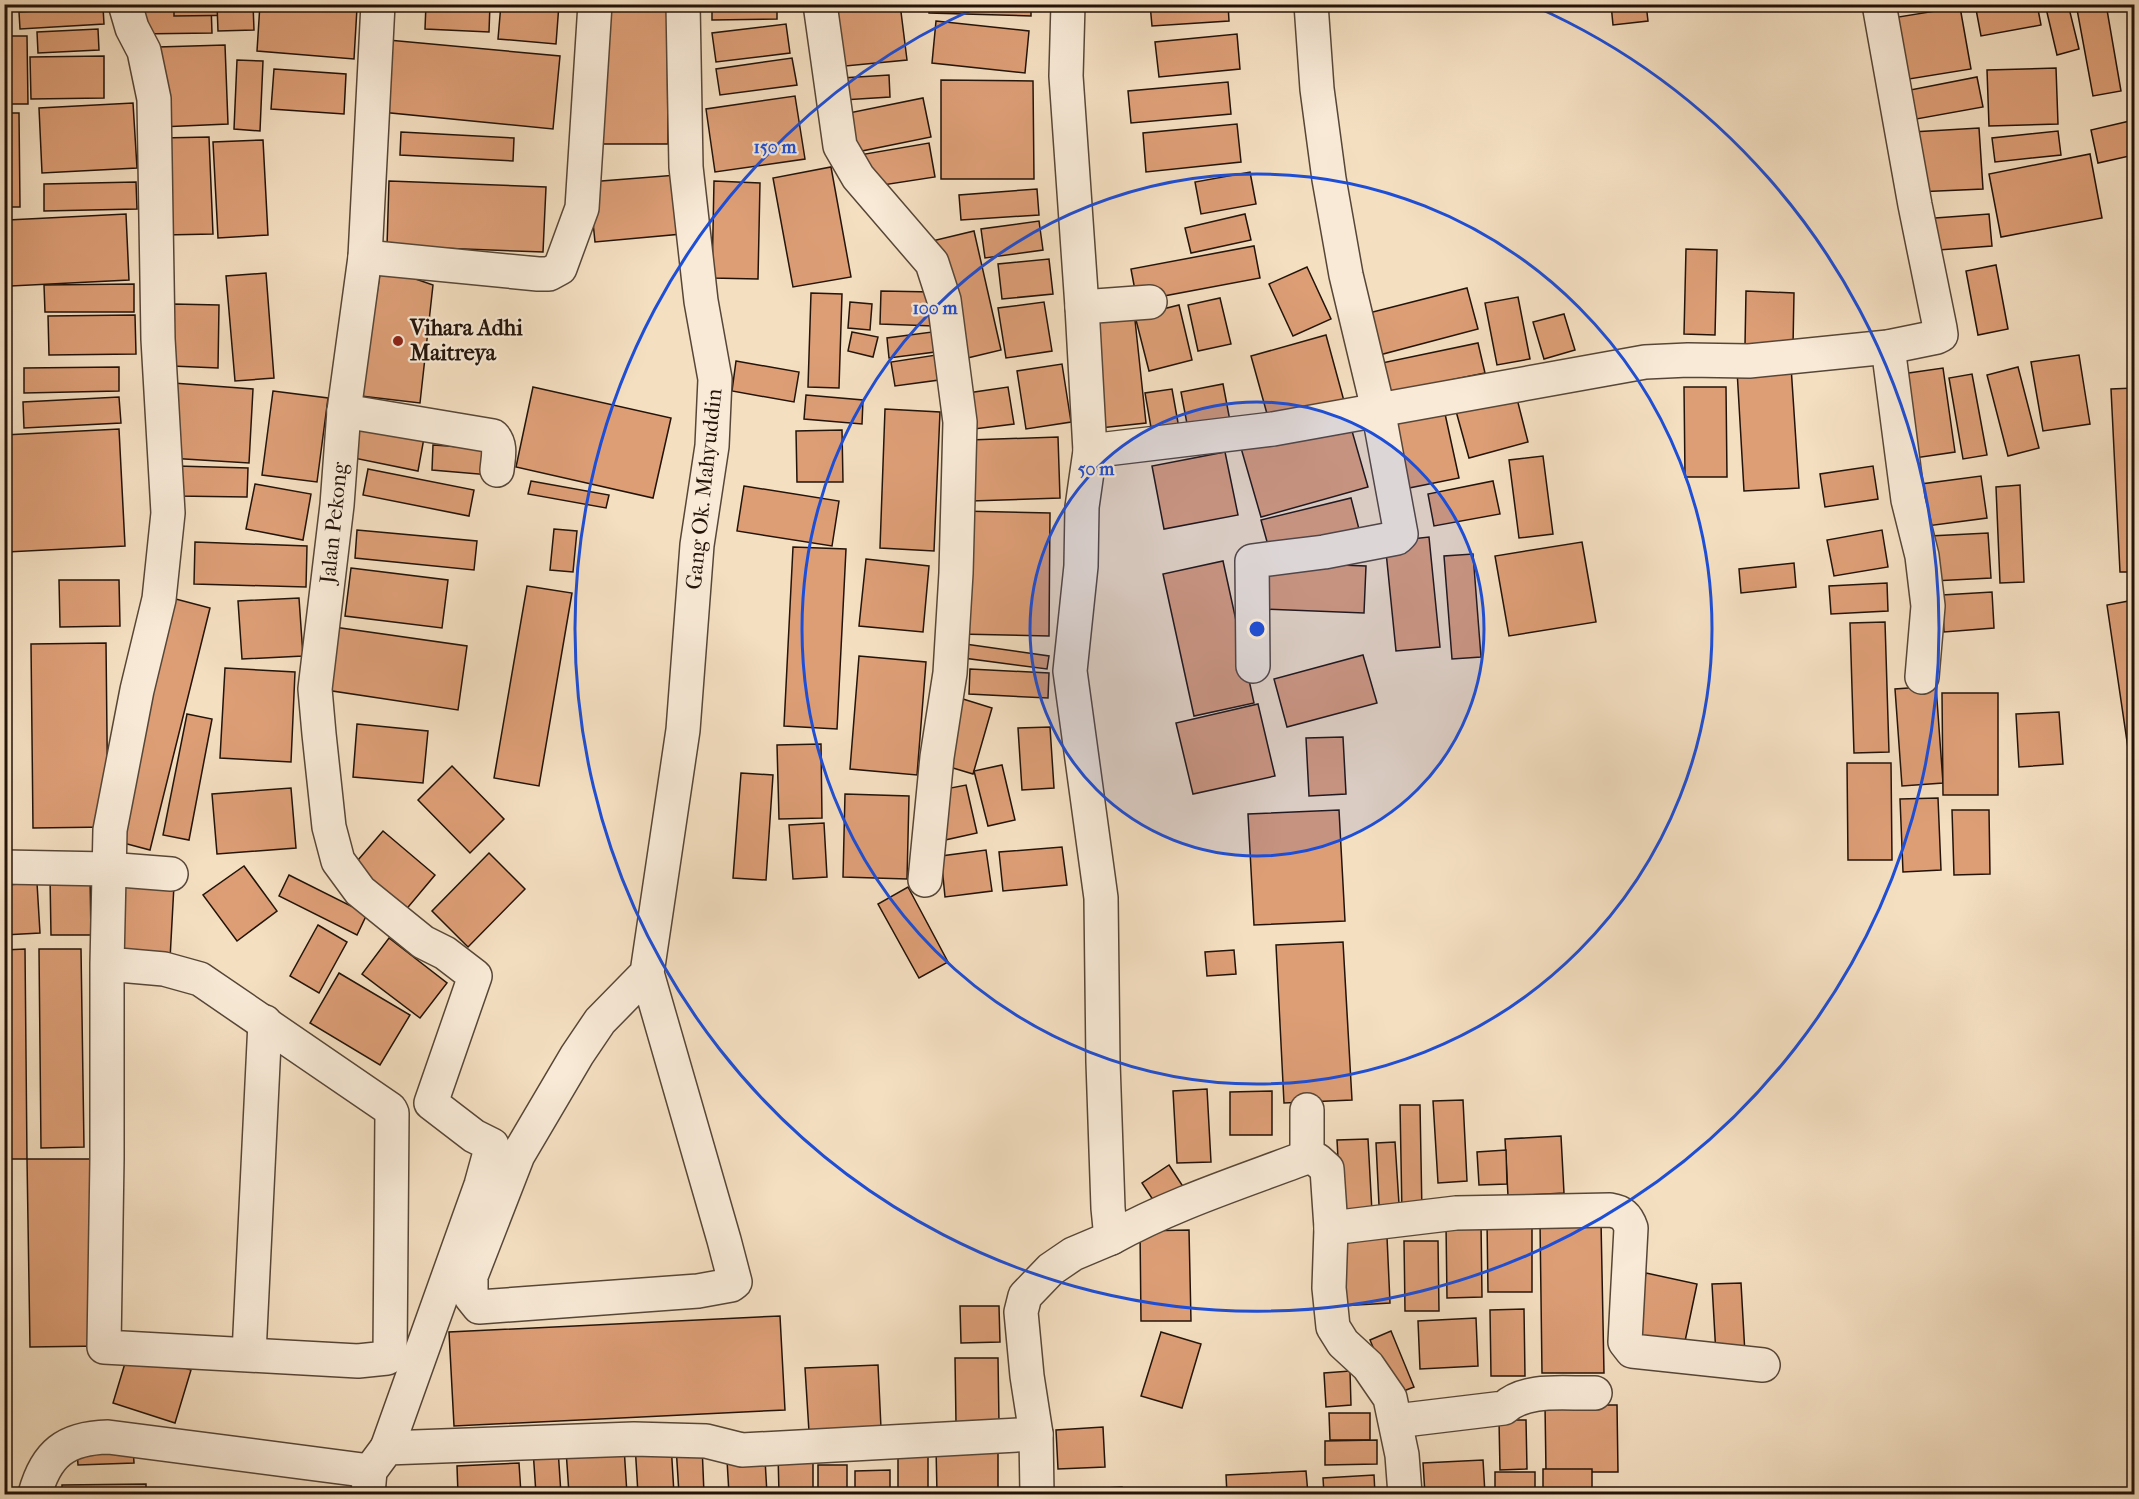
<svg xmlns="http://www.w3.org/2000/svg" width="2139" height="1499" font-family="'IM FELL French Canon',serif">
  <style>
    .building { fill: #dd9e76; stroke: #231309; stroke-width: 1.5 }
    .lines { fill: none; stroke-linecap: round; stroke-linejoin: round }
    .minor-casing { stroke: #574637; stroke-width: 36 }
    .minor { stroke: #f8ead7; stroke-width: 33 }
    .ring { fill: none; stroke: #1d4ed8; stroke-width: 3 }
    .poi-dot { fill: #8f2418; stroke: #f8ead7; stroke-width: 2 }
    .labels { text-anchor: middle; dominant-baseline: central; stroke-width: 4.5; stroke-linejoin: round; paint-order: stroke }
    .poi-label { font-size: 22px; font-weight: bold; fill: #231309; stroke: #f8ead7; text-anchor: start }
    .street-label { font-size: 22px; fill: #231309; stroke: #f8ead7 }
    .centre { fill: #1d4ed8; stroke: #f8ead7; stroke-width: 3 }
    .ring-label { font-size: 18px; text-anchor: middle; font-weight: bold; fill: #1d4ed8; stroke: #f8ead7; stroke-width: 4.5; stroke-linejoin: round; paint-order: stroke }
  </style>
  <rect width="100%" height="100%" fill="#f4dfc1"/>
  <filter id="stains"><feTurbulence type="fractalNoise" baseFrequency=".00333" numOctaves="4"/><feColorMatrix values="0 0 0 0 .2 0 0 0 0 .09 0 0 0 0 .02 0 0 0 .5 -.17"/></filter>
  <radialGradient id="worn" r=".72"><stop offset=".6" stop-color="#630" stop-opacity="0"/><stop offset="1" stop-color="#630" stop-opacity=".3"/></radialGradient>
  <g class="building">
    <path d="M4 4H50V6L4 8Z"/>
    <path d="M136 4H211L212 33 136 34Z"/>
    <path d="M174 4H251V15L174 16Z"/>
    <path d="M217 4H253L254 30 218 31Z"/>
    <path d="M260 4H318L357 8 354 59 257 51Z"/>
    <path d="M426 4H490L489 32 425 29Z"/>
    <path d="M501 4H559L556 44 498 39Z"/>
    <path d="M599 4H667L668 144H599Z"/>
    <path d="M712 4H777V19L712 20Z"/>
    <path d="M828 4H900L907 60 835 67Z"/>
    <path d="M929 4H1031V16L929 13Z"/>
    <path d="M1150 4H1228L1229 21 1152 26Z"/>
    <path d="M1611 4H1646L1648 21 1613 25Z"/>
    <path d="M1895 4H1921L1897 10Z"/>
    <path d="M1975 4H2037L2041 25 1981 36Z"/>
    <path d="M2045 4H2068L2079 49 2057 55Z"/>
    <path d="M2076 4H2106L2121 91 2093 96Z"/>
    <path d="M103 7 104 24 20 29 19 12Z"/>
    <path d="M1960 7 1971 69 1903 80 1892 18Z"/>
    <path d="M936 21 1029 31 1025 73 932 63Z"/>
    <path d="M786 24 790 53 716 62 712 33Z"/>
    <path d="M98 29 99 50 38 53 37 32Z"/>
    <path d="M1237 34 1240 69 1159 77 1155 42Z"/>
    <path d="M4 36H27L28 104H4Z"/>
    <path d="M388 40 560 56 553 129 381 112Z"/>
    <path d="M225 45 228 124 160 127 158 47Z"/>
    <path d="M104 56V98L31 99 30 57Z"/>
    <path d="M792 58 797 85 720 95 716 69Z"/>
    <path d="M237 60 263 61 260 131 234 129Z"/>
    <path d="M2056 68 2058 124 1989 126 1987 70Z"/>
    <path d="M274 69 346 74 344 114 271 109Z"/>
    <path d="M889 75 890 97 843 100 842 78Z"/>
    <path d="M1977 77 1983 107 1911 120 1905 91Z"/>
    <path d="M941 80 1033 81 1034 179H941Z"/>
    <path d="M1228 82 1231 114 1131 123 1128 91Z"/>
    <path d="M795 96 805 159 715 172 706 109Z"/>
    <path d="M923 98 931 137 847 154 839 115Z"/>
    <path d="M133 103 137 168 42 173 39 108Z"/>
    <path d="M4 113H19L20 207H4Z"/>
    <path d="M2134 120V155L2098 163 2091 130Z"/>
    <path d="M1237 124 1241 162 1146 172 1143 133Z"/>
    <path d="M1979 128 1983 189 1916 192 1912 132Z"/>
    <path d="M2058 131 2061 155 1995 162 1992 138Z"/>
    <path d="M401 132 514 138 513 161 400 155Z"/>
    <path d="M209 137 213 234 164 235 161 138Z"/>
    <path d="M263 140 268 235 218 238 213 142Z"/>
    <path d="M929 143 935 177 870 187 865 154Z"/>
    <path d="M2090 154 2102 218 2001 237 1989 174Z"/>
    <path d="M831 167 851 277 793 287 773 178Z"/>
    <path d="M1250 172 1256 204 1201 214 1195 182Z"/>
    <path d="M677 175 682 234 595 242 589 182Z"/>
    <path d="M389 181 546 187 543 252 387 246Z"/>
    <path d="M714 181 760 183 758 279 712 278Z"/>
    <path d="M136 182 137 209 44 211V184Z"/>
    <path d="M1037 189 1039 215 961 220 959 195Z"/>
    <path d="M126 214 129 280 11 286 8 220Z"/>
    <path d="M1245 214 1251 240 1191 253 1185 228Z"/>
    <path d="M1989 214 1992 246 1925 251 1922 219Z"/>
    <path d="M1039 221 1043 250 985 258 981 229Z"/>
    <path d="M974 231 1001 350 959 360 932 241Z"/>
    <path d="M1254 246 1260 278 1137 301 1131 269Z"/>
    <path d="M1686 249 1717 250 1715 335 1684 334Z"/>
    <path d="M1049 259 1053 294 1002 299 998 264Z"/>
    <path d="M1996 265 2008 329 1978 335 1966 271Z"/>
    <path d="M381 267 433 285 420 403 361 396Z"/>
    <path d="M1307 267 1331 319 1293 336 1269 284Z"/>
    <path d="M266 273 274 378 235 381 226 276Z"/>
    <path d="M134 284V312H45L44 285Z"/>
    <path d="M1467 288 1478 329 1368 358 1357 316Z"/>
    <path d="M881 291 934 292V326L880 324Z"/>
    <path d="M1746 291 1794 293 1793 346 1745 345Z"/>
    <path d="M811 293 842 294 839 388 808 387Z"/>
    <path d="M1518 297 1530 359 1497 365 1485 303Z"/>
    <path d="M1220 298 1231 344 1198 351 1188 305Z"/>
    <path d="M850 302 872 304 870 330 848 328Z"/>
    <path d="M1044 302 1052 351 1006 358 998 308Z"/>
    <path d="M173 304 219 305 218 368 172 366Z"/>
    <path d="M1179 305 1192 360 1149 371 1135 316Z"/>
    <path d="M1134 311 1146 423 1100 428 1087 316Z"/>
    <path d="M1564 314 1575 350 1544 359 1533 322Z"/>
    <path d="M135 315 136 354 49 355 48 316Z"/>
    <path d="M852 332 878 337 873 357 848 351Z"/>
    <path d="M932 332 935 352 889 358 887 338Z"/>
    <path d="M1326 335 1344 401 1269 421 1251 356Z"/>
    <path d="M1478 343 1485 373 1383 394 1377 364Z"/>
    <path d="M936 355 939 380 895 386 891 362Z"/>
    <path d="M2079 355 2090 424 2043 431 2031 362Z"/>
    <path d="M736 361 799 372 794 402 732 391Z"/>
    <path d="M1062 364 1071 422 1026 429 1017 371Z"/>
    <path d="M1791 366 1799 488 1744 491 1737 370Z"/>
    <path d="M119 367V391L24 393V368Z"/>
    <path d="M2018 367 2039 448 2008 456 1987 375Z"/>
    <path d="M1943 368 1955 452 1908 459 1895 375Z"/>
    <path d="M1972 374 1987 455 1963 459 1949 378Z"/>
    <path d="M173 383 253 389 249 463 169 458Z"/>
    <path d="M1223 384 1230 421 1188 429 1181 392Z"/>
    <path d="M533 387 671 418 653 498 516 467Z"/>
    <path d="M1008 387 1014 424 966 430 961 394Z"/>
    <path d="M1514 387 1528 442 1469 458 1454 404Z"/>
    <path d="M1684 387H1726L1727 477H1685Z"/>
    <path d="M2134 388V572H2120L2111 389Z"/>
    <path d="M1172 389 1180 434 1153 439 1145 393Z"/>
    <path d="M273 391 328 398 317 482 262 475Z"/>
    <path d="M806 395 863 400 862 424 804 419Z"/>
    <path d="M119 397 121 423 24 428 23 402Z"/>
    <path d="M1442 400 1459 478 1399 490 1383 411Z"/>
    <path d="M885 409 940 412 934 551 880 548Z"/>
    <path d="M1348 417 1368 487 1261 517 1241 448Z"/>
    <path d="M355 424 424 438 418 471 349 457Z"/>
    <path d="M119 429 125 546 7 552 4 499V435Z"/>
    <path d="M842 430 843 482H797L796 431Z"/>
    <path d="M1058 437 1060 498 971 501 969 440Z"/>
    <path d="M433 445 492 449 490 475 432 470Z"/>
    <path d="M1225 452 1238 515 1164 529 1152 466Z"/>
    <path d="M1543 456 1553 534 1519 538 1509 460Z"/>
    <path d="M177 466 248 468 247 497 176 496Z"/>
    <path d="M1873 466 1878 499 1825 507 1820 474Z"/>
    <path d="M368 469 474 490 469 516 363 495Z"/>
    <path d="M1981 476 1987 518 1927 526 1921 484Z"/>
    <path d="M531 481 609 495 606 508 528 494Z"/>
    <path d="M1493 481 1500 514 1434 526 1428 494Z"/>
    <path d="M255 484 311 494 303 540 246 529Z"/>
    <path d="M2020 485 2024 582 2000 583 1996 487Z"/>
    <path d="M744 486 839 501 832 546 737 531Z"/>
    <path d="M1351 498 1360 533 1271 556 1261 520Z"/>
    <path d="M959 511 1050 513 1049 636 958 634Z"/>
    <path d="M554 529 577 531 573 572 550 570Z"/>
    <path d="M357 530 477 541 474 570 355 558Z"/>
    <path d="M1882 530 1888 567 1834 576 1827 540Z"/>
    <path d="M1988 533 1991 578 1933 581 1930 536Z"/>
    <path d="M1429 537 1440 647 1396 651 1385 542Z"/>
    <path d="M195 542 307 546 306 587 194 584Z"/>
    <path d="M1582 542 1596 622 1509 636 1495 556Z"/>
    <path d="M793 547 846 549 837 729 784 726Z"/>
    <path d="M1473 554 1481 657 1452 659 1444 556Z"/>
    <path d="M866 559 929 566 923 632 859 626Z"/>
    <path d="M1223 561 1254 703 1194 716 1163 574Z"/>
    <path d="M1263 562 1366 566 1364 613 1261 609Z"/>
    <path d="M1794 563 1796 587 1741 593 1739 569Z"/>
    <path d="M351 568 448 580 442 628 345 616Z"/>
    <path d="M59 580H119L120 626 60 627Z"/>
    <path d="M1887 583 1888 611 1831 614 1829 586Z"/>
    <path d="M527 586 572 593 539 786 494 778Z"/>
    <path d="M1992 592 1994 628 1944 632 1942 595Z"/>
    <path d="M172 598 210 608 150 850 112 840Z"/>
    <path d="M299 598 303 656 242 659 238 601Z"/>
    <path d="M2134 600V789L2107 605Z"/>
    <path d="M1885 622 1889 752 1854 753 1850 623Z"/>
    <path d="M334 627 467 646 458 710 326 690Z"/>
    <path d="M106 643 108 827 33 828 31 644Z"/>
    <path d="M958 643 1049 656 1047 669 956 657Z"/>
    <path d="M1363 655 1377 703 1287 727 1274 679Z"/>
    <path d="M859 656 926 662 917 775 850 769Z"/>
    <path d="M225 668 295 672 291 762 220 758Z"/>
    <path d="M970 669 1049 673 1048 698 969 694Z"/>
    <path d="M1936 686 1943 783 1902 786 1895 689Z"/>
    <path d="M1942 693H1998V795H1943Z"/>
    <path d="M963 699 992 708 973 774 943 765Z"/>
    <path d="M1258 704 1275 776 1193 794 1176 723Z"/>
    <path d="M2059 712 2063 764 2019 767 2016 714Z"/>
    <path d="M187 714 212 719 189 840 163 835Z"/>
    <path d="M357 724 428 731 423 783 353 777Z"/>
    <path d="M1050 727 1054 788 1022 790 1018 728Z"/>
    <path d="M1343 737 1346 794 1309 796 1306 738Z"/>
    <path d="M821 744 822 818 779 819 777 745Z"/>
    <path d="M1847 763H1891L1892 860H1848Z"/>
    <path d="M1002 765 1015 820 988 826 974 771Z"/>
    <path d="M452 766 504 819 470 853 418 800Z"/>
    <path d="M741 773 773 775 766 880 733 878Z"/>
    <path d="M966 785 977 833 945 840 935 791Z"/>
    <path d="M291 788 296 848 217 854 212 794Z"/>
    <path d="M845 794 909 796 907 879 843 877Z"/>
    <path d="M1938 798 1941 870 1903 872 1900 799Z"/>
    <path d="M1339 810 1345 921 1254 925 1248 814Z"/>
    <path d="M1952 810H1989L1990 874 1954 875Z"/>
    <path d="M824 823 827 877 793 879 789 825Z"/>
    <path d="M383 831 435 875 404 912 352 867Z"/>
    <path d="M1062 847 1067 885 1003 891 999 852Z"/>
    <path d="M986 850 992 891 945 897 941 856Z"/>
    <path d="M489 853 525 889 468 947 432 911Z"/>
    <path d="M244 866 277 911 237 941 203 895Z"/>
    <path d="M289 875 367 914 357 935 279 896Z"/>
    <path d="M90 876 91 935H51L50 877Z"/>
    <path d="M115 881 174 885 170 959 111 955Z"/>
    <path d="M37 883 40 933 4 935V885Z"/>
    <path d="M908 887 948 962 919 978 878 904Z"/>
    <path d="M318 925 347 942 319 993 290 976Z"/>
    <path d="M389 938 447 983 420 1018 362 974Z"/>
    <path d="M1343 942 1352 1100 1284 1103 1276 945Z"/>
    <path d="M25 949 27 1159H4V950Z"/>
    <path d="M39 949H81L84 1147 41 1148Z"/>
    <path d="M1234 950 1236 974 1207 976 1205 952Z"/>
    <path d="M339 973 410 1015 380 1065 310 1023Z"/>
    <path d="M1207 1089 1211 1162 1177 1163 1173 1091Z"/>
    <path d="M1272 1091V1135H1230V1092Z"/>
    <path d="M1463 1100 1467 1181 1438 1183 1433 1101Z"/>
    <path d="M1400 1105H1420L1422 1213 1402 1214Z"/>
    <path d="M1561 1136 1564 1193 1508 1196 1505 1139Z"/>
    <path d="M1368 1139 1372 1212 1341 1213 1337 1140Z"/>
    <path d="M1395 1142 1399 1204 1379 1205 1376 1143Z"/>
    <path d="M1506 1150 1507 1184 1479 1185 1477 1152Z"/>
    <path d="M27 1159H100L102 1346 30 1347Z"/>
    <path d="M1169 1165 1184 1188 1157 1206 1142 1183Z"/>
    <path d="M1601 1221 1604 1373H1542L1540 1222Z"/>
    <path d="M1487 1222H1532V1292H1488Z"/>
    <path d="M1481 1224 1482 1297 1447 1298 1446 1225Z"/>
    <path d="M1189 1230 1191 1321H1141L1140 1231Z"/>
    <path d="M1387 1237 1390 1303 1340 1306 1336 1239Z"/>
    <path d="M1404 1241H1438L1439 1311H1405Z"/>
    <path d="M1646 1273 1697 1284 1684 1346 1633 1336Z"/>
    <path d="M1741 1283 1745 1354 1716 1355 1712 1284Z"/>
    <path d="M960 1306H999L1000 1342 961 1343Z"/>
    <path d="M1524 1309 1525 1376H1491L1490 1310Z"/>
    <path d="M780 1316 785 1410 454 1426 449 1332Z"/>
    <path d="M1476 1318 1478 1366 1420 1369 1418 1321Z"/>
    <path d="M1391 1331 1414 1387 1393 1395 1370 1340Z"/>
    <path d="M1161 1332 1201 1344 1182 1408 1141 1396Z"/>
    <path d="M129 1350 191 1370 175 1423 113 1403Z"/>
    <path d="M955 1358H998L999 1423H956Z"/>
    <path d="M878 1365 881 1428 809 1432 805 1368Z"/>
    <path d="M1350 1371 1351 1405 1326 1407 1324 1373Z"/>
    <path d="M1545 1405H1617L1618 1472H1546Z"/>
    <path d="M1329 1413H1370V1440H1330Z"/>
    <path d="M1499 1420H1526L1527 1469 1500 1470Z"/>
    <path d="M1103 1427 1105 1467 1058 1469 1056 1430Z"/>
    <path d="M1377 1440V1464L1325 1465V1441Z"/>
    <path d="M671 1443 674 1494H638L635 1444Z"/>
    <path d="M702 1445 704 1494H679L676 1446Z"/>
    <path d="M998 1446V1494H937L936 1447Z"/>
    <path d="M133 1447 134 1463 78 1465 77 1450Z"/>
    <path d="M624 1447 627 1494H569L566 1450Z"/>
    <path d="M558 1449 561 1494H536L533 1450Z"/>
    <rect x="898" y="1452" width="30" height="42"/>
    <path d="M778 1454H813V1494H779Z"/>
    <path d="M765 1459 767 1494H729L727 1460Z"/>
    <path d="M1483 1460 1485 1494H1425L1423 1463Z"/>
    <path d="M519 1463 521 1494H458L457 1466Z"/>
    <rect x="818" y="1465" width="29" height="29"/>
    <rect x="1543" y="1469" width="49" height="25"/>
    <path d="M890 1470V1494H855V1471Z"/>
    <path d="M1306 1471 1308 1494H1227L1226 1475Z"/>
    <rect x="1495" y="1472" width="40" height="22"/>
    <path d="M1374 1475 1375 1494H1324L1323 1478Z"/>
    <path d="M146 1484V1494H62V1485Z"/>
    <path d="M1122 1487 1123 1494H1052V1491Z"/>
  </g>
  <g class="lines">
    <defs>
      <g id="minor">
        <path d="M378 4 365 257 344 411 337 505 315 689 319 734 329 827 338 861 360 891 423 942 445 953 475 976 431 1103 474 1136 492 1145 481 1185 387 1448"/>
        <path d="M820 4 840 146 858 177 932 263 944 300 960 422 956 573 950 673 937 757 925 880"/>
        <path d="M365 257 538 274H549L560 268 582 208 595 4"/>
        <path d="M1082 307 1150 302"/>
        <path d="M1888 347 1908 500 1922 556 1928 606 1922 677"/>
        <path d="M344 411 493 436C502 445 498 458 497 470"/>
        <path d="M1090 451 1273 429 1645 362 1688 360 1749 361 1888 347 1937 337 1941 335 1940 328 1915 205 1879 4"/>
        <path d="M1253 666 1252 561 1324 552 1397 538 1401 534 1378 409 1346 275 1329 179 1317 89 1311 4"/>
        <path d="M4 867 107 869 171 874"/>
        <path d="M107 964V1159L104 1347 358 1361 387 1358 390 1356 392 1113 390 1109 200 979 164 969 107 964 110 830 137 690 159 599 168 513 158 339 154 99 144 51 132 28 125 4"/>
        <path d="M647 973 600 1021 577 1055 518 1155 471 1276V1297L479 1307 698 1291 731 1285 735 1282 724 1240 647 973 683 730 697 545 712 446 715 379 701 301 686 167 683 4"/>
        <path d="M1307 1157V1110"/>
        <path d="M1331 1228 1456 1213 1610 1210C1622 1212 1627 1216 1631 1228L1625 1342 1632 1351 1763 1365"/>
        <path d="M1111 1238C1172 1204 1241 1182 1307 1157L1317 1160 1327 1169 1331 1228 1329 1288 1333 1327 1343 1343 1368 1366 1390 1398 1402 1455 1405 1494"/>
        <path d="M249 1354 265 1022"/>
        <path d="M1396 1421 1504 1408C1527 1387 1566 1394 1595 1393"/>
        <path d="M35 1494C46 1454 65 1438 108 1437L370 1471"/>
        <path d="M368 1494 370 1471 387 1448 634 1439 706 1441 742 1450 1036 1434"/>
        <path d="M1037 1494 1036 1434 1027 1376 1021 1312 1025 1296 1051 1269 1073 1254 1111 1238 1108 1208 1103 1062 1101 898 1070 671 1081 566 1082 507 1090 451 1082 307 1066 76 1068 4"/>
      </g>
    </defs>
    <use href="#minor" class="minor-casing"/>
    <use href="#minor" class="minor"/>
  </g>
  <circle cx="1257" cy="629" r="227" fill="#1d4ed8" fill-opacity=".12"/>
  <g class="ring">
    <circle cx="1257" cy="629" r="227"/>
    <circle cx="1257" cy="629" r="455"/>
    <path d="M1534 6A682 682 0 1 1 980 6"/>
  </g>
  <circle class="poi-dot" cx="398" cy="341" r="6"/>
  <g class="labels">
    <g class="poi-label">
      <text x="410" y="328">Vihara Adhi<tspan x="410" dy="25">Maitreya</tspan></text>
    </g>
    <g class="street-label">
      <text transform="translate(704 489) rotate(-84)">Gang Ok. Mahyuddin</text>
      <text transform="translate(334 523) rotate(-84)">Jalan Pekong</text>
    </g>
  </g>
  <circle cx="1257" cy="629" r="9" class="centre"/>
  <g class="ring-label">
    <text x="775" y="153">150 m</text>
    <text x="935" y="314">100 m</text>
    <text x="1096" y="475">50 m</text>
  </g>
  <rect width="2139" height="1499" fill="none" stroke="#f4dfc1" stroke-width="24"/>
  <rect x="6" y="6" width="2127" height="1487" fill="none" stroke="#231309" stroke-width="3"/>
  <rect x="12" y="12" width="2115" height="1475" fill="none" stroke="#231309" stroke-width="1.5"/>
  <rect width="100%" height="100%" filter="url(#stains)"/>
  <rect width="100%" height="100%" fill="url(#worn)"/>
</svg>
